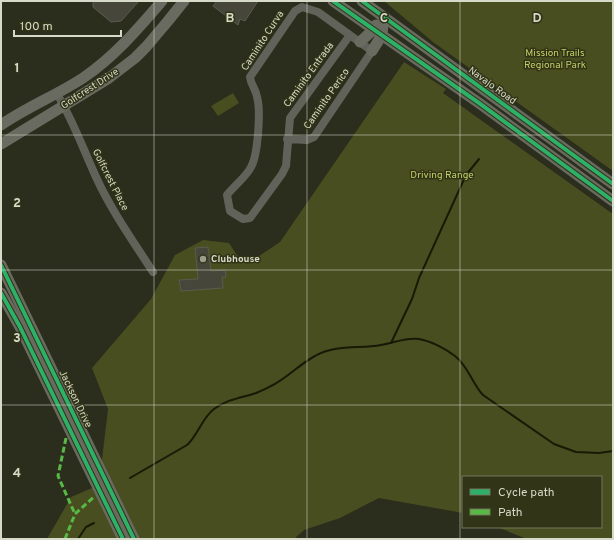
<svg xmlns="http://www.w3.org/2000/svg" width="614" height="540" font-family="Overpass,sans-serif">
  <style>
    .green { fill: #484e1f }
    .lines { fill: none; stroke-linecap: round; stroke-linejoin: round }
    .stream { stroke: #171a05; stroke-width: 2 }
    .building { fill: #46473a; stroke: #5a5c4e }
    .minor { stroke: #616259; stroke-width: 8 }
    .major { stroke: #696a60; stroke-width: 11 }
    .quiet { stroke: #58b947; stroke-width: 3; stroke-dasharray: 6 3; stroke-linecap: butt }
    .cycleway-casing { stroke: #313416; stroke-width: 6 }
    .cycleway { stroke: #2db169; stroke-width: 4 }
    .grid { fill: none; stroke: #d6dac8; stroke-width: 1; stroke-opacity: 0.55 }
    .poi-dot { fill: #9a9d8c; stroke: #313416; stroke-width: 1.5 }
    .labels { text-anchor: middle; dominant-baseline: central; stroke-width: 3; stroke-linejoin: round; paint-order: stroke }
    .street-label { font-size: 10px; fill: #d6dac8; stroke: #313416 }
    .park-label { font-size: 10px; fill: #c2cf68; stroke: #313416 }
    .poi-label { font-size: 10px; font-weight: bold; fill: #d6dac8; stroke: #313416; text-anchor: start }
    .grid-label { font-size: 13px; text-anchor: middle; font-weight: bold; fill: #d6dac8; stroke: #313416; stroke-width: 3; stroke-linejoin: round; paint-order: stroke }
  </style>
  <rect width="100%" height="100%" fill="#2b2d1d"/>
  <g class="green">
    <path d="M384 1H613V171L433 42Z"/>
    <path d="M404 62 446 89 443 93 613 214V539H527L497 527H601V477H463V513L379 498 340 518 304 530 294 539H47L71 497 99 485 108 409 92 368 151 299 175 255 203 240 229 243 239 258H256L280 242Z"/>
    <path d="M233 93 239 103 218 116 211 106Z"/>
  </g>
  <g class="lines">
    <g class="stream">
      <path d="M391 343 412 299 419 278 466 175 479 159"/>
      <path d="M130 478 187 445C198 435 202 418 214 409 226 400 239 398 253 394 260 392 267 388 273 385 288 377 300 364 315 356 336 344 359 349 381 345 394 343 406 337 419 339 431 341 446 349 455 356 468 366 472 383 483 395L554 444 576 452 599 453 613 451"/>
      <path d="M78 539 86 527 94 523"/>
    </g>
  </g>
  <g class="building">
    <path d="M93 1H139L121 21 111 22 93 7Z"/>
    <path d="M217 1H258L245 21 240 19 238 25 213 6Z"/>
    <path d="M208 247 211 271 225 270 226 277H222L223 288 181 291 179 280 198 279 195 248Z"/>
  </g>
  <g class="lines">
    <g class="minor">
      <path d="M57 94C73 120 83 149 96 177 111 210 133 241 153 272"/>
      <path d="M287 139 307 140 314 137 372 51 318 12 302 7 295 11 250 77C251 86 256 89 257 97 261 110 258 155 251 167 247 176 234 186 227 195L230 211 243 219 250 218 282 174 286 166 290 118 350 35"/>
    </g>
    <g class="major">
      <path d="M333 1 479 103 613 201"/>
      <path d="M362 1 613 184"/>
      <path d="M360 42 374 29 376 25H378"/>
      <path d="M372 51 382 35 383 23"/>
      <path d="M1 125C27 107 57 95 83 78 114 57 138 29 162 1"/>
      <path d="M1 144 109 78 135 58 146 47 168 21 184 1"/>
      <path d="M1 265 134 539"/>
      <path d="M1 293 20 327 123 539"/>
    </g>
    <g class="quiet">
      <path d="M66 438 58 476 75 514"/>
      <path d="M65 539 75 514 95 496"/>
    </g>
    <defs>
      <g id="cycleway">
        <path d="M333 1 479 103 613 201"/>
        <path d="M362 1 613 184"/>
        <path d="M1 265 134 539"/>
        <path d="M1 293 20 327 123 539"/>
      </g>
    </defs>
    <use href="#cycleway" class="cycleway-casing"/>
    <use href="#cycleway" class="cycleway"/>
  </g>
  <path class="grid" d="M154 1V539M307 1V539M460 1V539M1 135H613M1 270H613M1 405H613"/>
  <circle class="poi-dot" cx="203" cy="259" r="4"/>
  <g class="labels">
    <g class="street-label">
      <text transform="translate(263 41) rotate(-57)">Caminito Curva</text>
      <text transform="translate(309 75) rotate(-54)">Caminito Entrada</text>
      <text transform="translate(492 86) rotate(36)">Navajo Road</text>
      <text transform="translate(90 89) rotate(-33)">Golfcrest Drive</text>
      <text transform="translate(327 99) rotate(-55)">Caminito Perico</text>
      <text transform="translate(110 180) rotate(63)">Golfcrest Place</text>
      <text transform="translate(75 399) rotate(64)">Jackson Drive</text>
    </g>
    <g class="park-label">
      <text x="555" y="53">Mission Trails<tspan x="555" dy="12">Regional Park</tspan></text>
      <text x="442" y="175">Driving Range</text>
    </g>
    <g class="poi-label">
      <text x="211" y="259">Clubhouse</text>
    </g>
  </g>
  <g class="grid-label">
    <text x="230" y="22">B</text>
    <text x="384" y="22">C</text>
    <text x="537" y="22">D</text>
    <text x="17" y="72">1</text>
    <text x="17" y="207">2</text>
    <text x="17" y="342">3</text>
    <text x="17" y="477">4</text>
  </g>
  <rect width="614" height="540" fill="none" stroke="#d6dac8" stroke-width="4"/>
  <rect x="462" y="476" width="140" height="52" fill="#313416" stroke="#73765d"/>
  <rect x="470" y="489" width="20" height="6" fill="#2db169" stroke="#73765d"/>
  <text x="498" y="496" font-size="12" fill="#d6dac8">Cycle path</text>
  <rect x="470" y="509" width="20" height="6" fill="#58b947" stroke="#73765d"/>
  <text x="498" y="516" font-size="12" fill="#d6dac8">Path</text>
  <path d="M14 30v6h107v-6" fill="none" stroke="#d6dac8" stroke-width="2"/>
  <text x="20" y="30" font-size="12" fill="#d6dac8" stroke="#313416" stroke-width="3" paint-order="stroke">100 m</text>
</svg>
